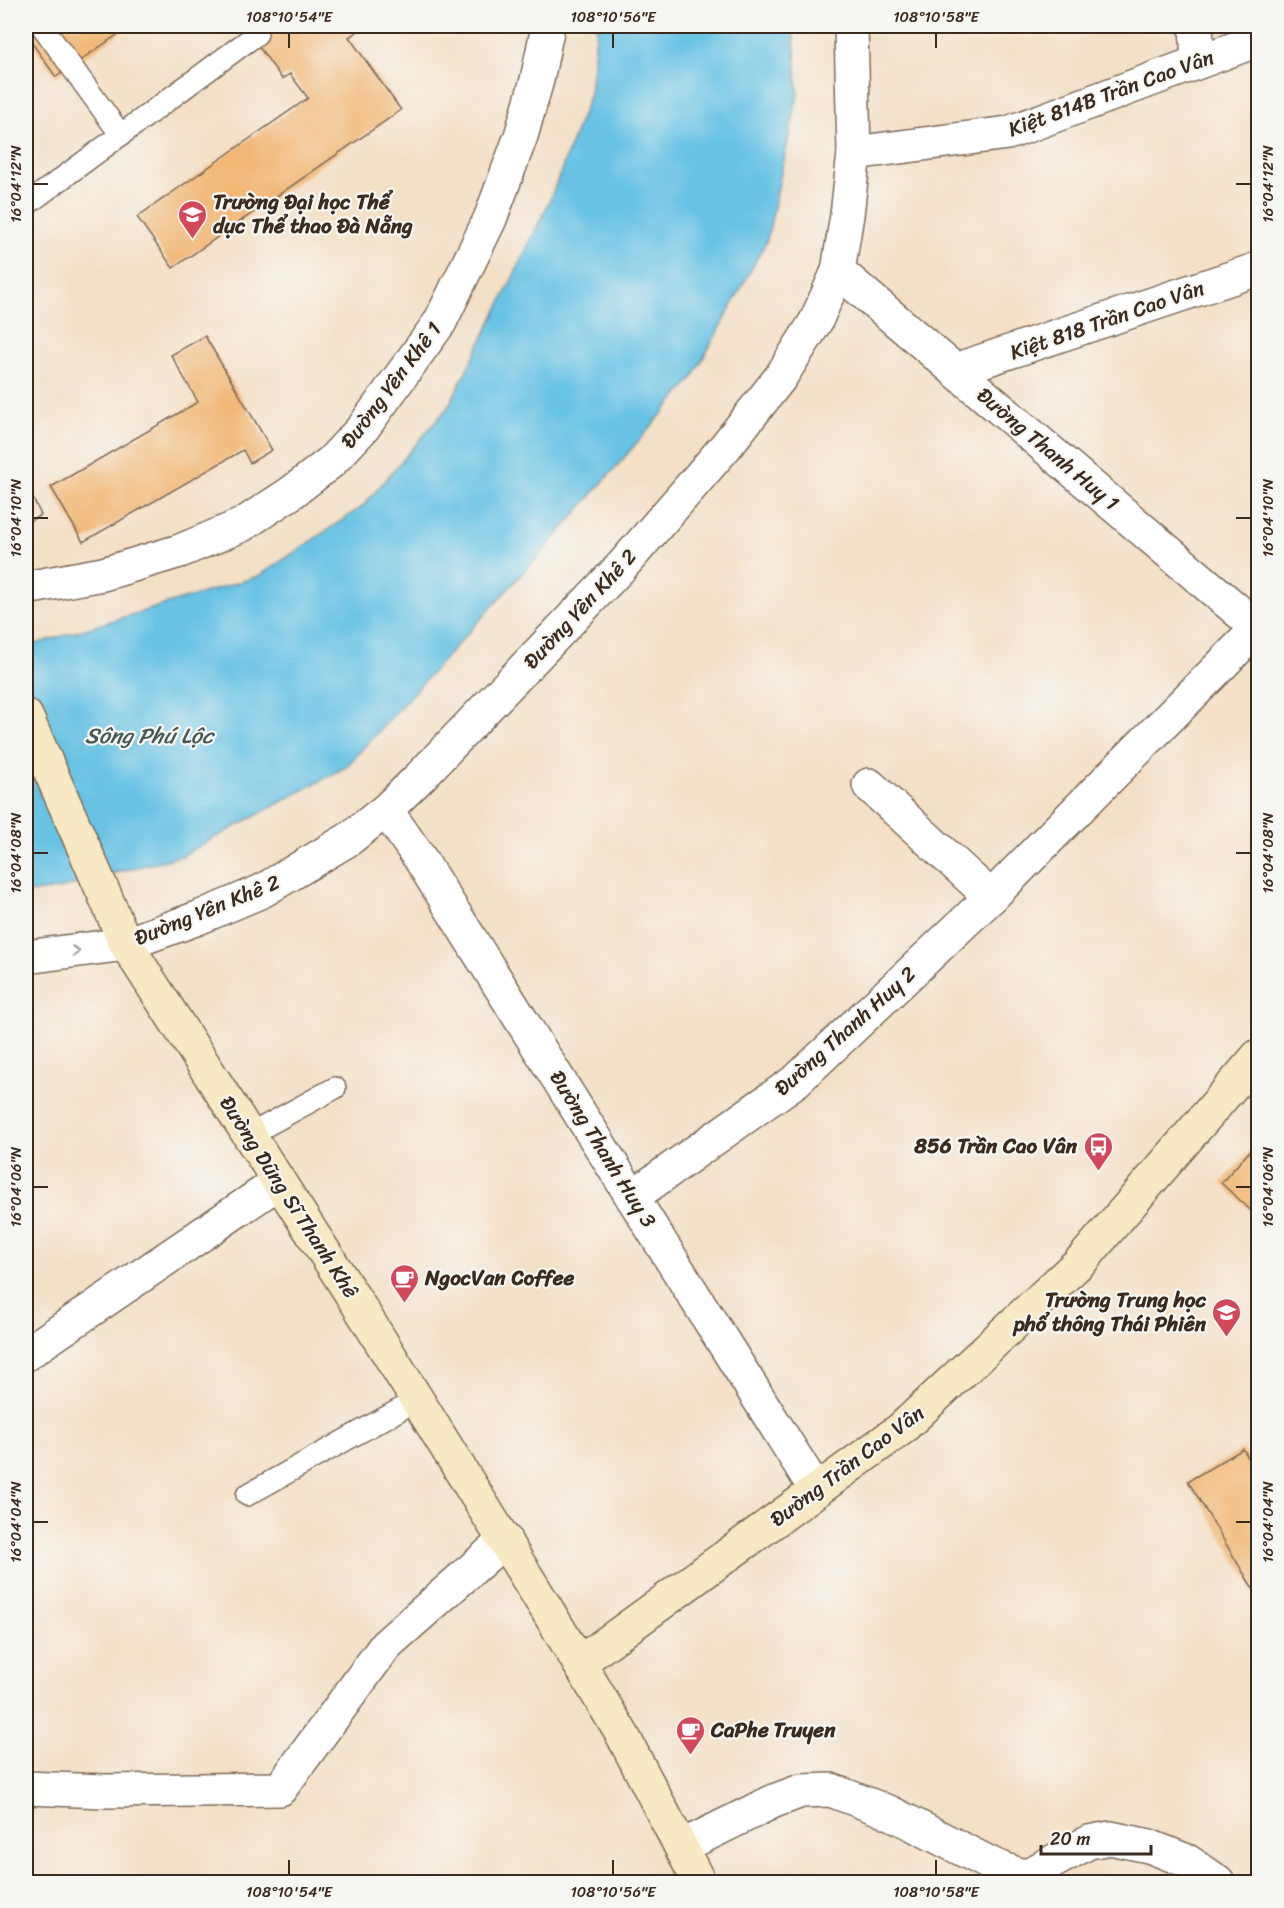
<svg xmlns="http://www.w3.org/2000/svg" width="1284" height="1908" font-family="Sriracha,sans-serif">
  <style>
    .water { fill: #67c2e4; stroke: #517681; stroke-width: 1.5 }
    .building { fill: #f2b776 }
    .lines { fill: none; stroke-linecap: round; stroke-linejoin: round }
    .lane-casing { stroke: #7c6a59; stroke-width: 24 }
    .street-casing { stroke: #7c6a59; stroke-width: 36 }
    .secondary-casing { stroke: #7c6a59; stroke-width: 36 }
    .lane { stroke: #fff; stroke-width: 21 }
    .street { stroke: #fff; stroke-width: 33 }
    .secondary { stroke: #f8e8c3; stroke-width: 33 }
    .oneway { stroke: #a79f9a }
    .ticks { fill: none; stroke: #3b2a1e; stroke-width: 2 }
    .labels { text-anchor: middle; dominant-baseline: central; stroke-width: 4.5; stroke-linejoin: round; paint-order: stroke }
    .street-label { font-size: 21px; fill: #3b2a1e; stroke: #f6f6f2 }
    .poi-label { font-size: 21px; font-weight: bold; fill: #3b2a1e; stroke: #f6f6f2; text-anchor: start }
    .water-label { font-size: 22px; font-style: italic; fill: #485859; stroke: #f6f6f2 }
    .neatline { fill: none; stroke: #3b2a1e; stroke-width: 2 }
    .ticks-label { font-size: 15px; text-anchor: middle; fill: #3b2a1e }
  </style>
  <rect width="100%" height="100%" fill="#f6f6f2"/>
  <filter id="ink" filterUnits="userSpaceOnUse"><feTurbulence type="fractalNoise" baseFrequency=".0167" numOctaves="2"/><feDisplacementMap in="SourceGraphic" scale="12" xChannelSelector="R" yChannelSelector="G"/><feConvolveMatrix kernelMatrix="1 2 1 2 8 2 1 2 1" color-interpolation-filters="sRGB"/></filter>
  <filter id="wash" filterUnits="userSpaceOnUse"><feTurbulence type="fractalNoise" baseFrequency=".008" numOctaves="4" result="noise"/><feDisplacementMap in="SourceGraphic" scale="24" xChannelSelector="R" yChannelSelector="G"/><feGaussianBlur stdDeviation="1.35" result="paint"/><feColorMatrix in="noise" values="0 0 0 0 0 0 0 0 0 0 0 0 0 0 0 0 0 1.4 0 .05"/><feComposite in="paint" operator="in"/></filter>
  <g filter="url(#wash)">
    <rect width="100%" height="100%" fill="#f4e0c7"/>
    <path class="water" d="M597 26H793L798 94 767 240 692 379 550 543 346 767 181 856 103 876 59 889 26 893V647L259 576 363 506 448 407 505 294 550 200 590 94Z"/>
    <g id="blocks">
      <g class="building">
        <path d="M42 26H130L56 77 27 36Z"/>
        <path d="M244 26H366L349 37 401 110 173 268 137 217 308 98 290 74 282 79Z"/>
        <path d="M205 336 272 450 250 463 243 450 83 542 51 487 198 402 171 355Z"/>
        <path d="M26 484 41 515 26 523Z"/>
        <path d="M1258 1142V1217L1221 1183Z"/>
        <path d="M1243 1449 1258 1474V1597L1188 1481Z"/>
      </g>
    </g>
  </g>
  <g filter="url(#ink)">
    <use href="#blocks" fill-opacity="0" stroke="#7c6a59" stroke-width="1.5"/>
    <g class="lines">
      <defs>
        <g id="lane">
          <path d="M42 26 121 135"/>
          <path d="M26 205 257 34"/>
          <path d="M249 1135 335 1088"/>
          <path d="M247 1495 417 1400"/>
        </g>
        <g id="street">
          <path d="M1196 26 1198 62"/>
          <path d="M854 153 1008 133 1258 40"/>
          <path d="M838 271 1258 628"/>
          <path d="M955 370 1258 269"/>
          <path d="M26 588 103 574 180 551 242 525 291 493 331 462 363 428 440 322 490 219 521 136 537 80 548 26"/>
          <path d="M869 785 991 897"/>
          <path d="M386 810 419 857 816 1490"/>
          <path d="M26 957 126 944 198 918 262 891 349 839 386 810 420 777 622 566 726 446 780 378 816 321 838 271 847 215 854 153 851 26"/>
          <path d="M632 1197 797 1080 991 897 1258 628"/>
          <path d="M26 1354 279 1182"/>
          <path d="M26 1788 104 1791 280 1789 386 1645 505 1540"/>
          <path d="M681 1847 774 1801 801 1791 831 1790 891 1813 993 1865 1025 1877 1089 1842 1110 1838 1149 1846 1187 1861 1218 1882"/>
        </g>
        <g id="secondary">
          <path d="M26 716 126 944 359 1306 546 1608 623 1736 699 1882"/>
          <path d="M579 1663 901 1429 1083 1259 1258 1056"/>
        </g>
      </defs>
      <use href="#lane" class="lane-casing"/>
      <use href="#street" class="street-casing"/>
      <use href="#secondary" class="secondary-casing"/>
      <use href="#lane" class="lane"/>
      <use href="#street" class="street"/>
      <use href="#secondary" class="secondary"/>
    </g>
    <defs><path id="oneway-chevron" d="M-2-3.5L2.5 0L-2 3.5" fill="none" stroke-width="1.6" stroke-linecap="round" stroke-linejoin="round" transform="scale(1.5)"/></defs>
    <use class="oneway" href="#oneway-chevron" transform="translate(76 951) rotate(-8)"/>
  </g>
  <path class="ticks" d="M289 33V48M613 33V48M936 33V48M33 184H48M1236 184H1251M33 518H48M1236 518H1251M33 853H48M1236 853H1251M33 1187H48M1236 1187H1251M33 1522H48M1236 1522H1251M289 1860V1875M613 1860V1875M936 1860V1875"/>
  <defs>
    <symbol id="school-pin" viewBox="-11 -11 22 30"><path d="M0 17L-7.5 6A9.5 9.5 0 1 1 7.5 6Z" fill="#d1495b" stroke="#f6f6f2"/><path d="M0-5L7-2L0 1L-7-2ZM-4 1L0 2.5L4 1V4Q0 6-4 4Z" fill="#fff"/></symbol>
    <symbol id="bus-pin" viewBox="-11 -11 22 30"><path d="M0 17L-7.5 6A9.5 9.5 0 1 1 7.5 6Z" fill="#d1495b" stroke="#f6f6f2"/><path d="M-5-6H5V4H4V6H2V4H-2V6H-4V4H-5ZM-3.5-4V0h7V-4ZM-3.5 1.2v1.5H-2V1.2ZM2 1.2v1.5H3.5V1.2Z" fill="#fff"/></symbol>
    <symbol id="cafe-pin" viewBox="-11 -11 22 30"><path d="M0 17L-7.5 6A9.5 9.5 0 1 1 7.5 6Z" fill="#d1495b" stroke="#f6f6f2"/><path d="M-5.5-4.5H6V0H3Q3 3.5 0 3.5H-2.5Q-5.5 3.5-5.5 0ZM3-3.2v2h1.7v-2ZM-6 4.5H4V6H-6Z" fill="#fff"/></symbol>
  </defs>
  <g fill-rule="evenodd">
    <use href="#school-pin" x="176" y="198" width="33" height="45"/>
    <use href="#bus-pin" x="1082" y="1130" width="33" height="45"/>
    <use href="#cafe-pin" x="388" y="1262" width="33" height="45"/>
    <use href="#school-pin" x="1210" y="1296" width="33" height="45"/>
    <use href="#cafe-pin" x="674" y="1714" width="33" height="45"/>
  </g>
  <g class="labels">
    <g class="street-label">
      <text transform="translate(1111 93) rotate(-20)">Kiệt 814B Trần Cao Vân</text>
      <text transform="translate(1107 320) rotate(-19)">Kiệt 818 Trần Cao Vân</text>
      <text transform="translate(391 385) rotate(-53)">Đường Yên Khê 1</text>
      <text transform="translate(1048 449) rotate(40)">Đường Thanh Huy 1</text>
      <text transform="translate(580 609) rotate(-47)">Đường Yên Khê 2</text>
      <text transform="translate(207 910) rotate(-22)">Đường Yên Khê 2</text>
      <text transform="translate(845 1031) rotate(-42)">Đường Thanh Huy 2</text>
      <text transform="translate(603 1149) rotate(58)">Đường Thanh Huy 3</text>
      <text transform="translate(289 1197) rotate(57)">Đường Dũng Sĩ Thanh Khê</text>
      <text transform="translate(847 1466) rotate(-37)">Đường Trần Cao Vân</text>
    </g>
    <g class="poi-label">
      <text x="213" y="202">Trường Đại học Thể<tspan x="213" dy="24">dục Thể thao Đà Nẵng</tspan></text>
      <text x="1077" y="1146" text-anchor="end">856 Trần Cao Vân</text>
      <text x="425" y="1278">NgocVan Coffee</text>
      <text x="1206" y="1300" text-anchor="end">Trường Trung học<tspan x="1206" dy="24">phổ thông Thái Phiên</tspan></text>
      <text x="711" y="1730">CaPhe Truyen</text>
    </g>
    <g class="water-label">
      <text x="149" y="735">Sông Phú Lộc</text>
    </g>
  </g>
  <rect width="1284" height="1908" fill="none" stroke="#f6f6f2" stroke-width="66"/>
  <path d="M1041 1845v9h110v-9" fill="none" stroke="#3b2a1e" stroke-width="3"/>
  <text x="1050" y="1845" font-size="18" fill="#3b2a1e" stroke="#f6f6f2" stroke-width="4.5" paint-order="stroke">20 m</text>
  <rect x="33" y="33" width="1218" height="1842" class="neatline"/>
  <g class="ticks-label">
    <text x="289" y="22">108°10'54"E</text>
    <text x="613" y="22">108°10'56"E</text>
    <text x="936" y="22">108°10'58"E</text>
    <text transform="translate(16 184) rotate(-90)" y="5">16°04'12"N</text>
    <text transform="translate(1268 184) rotate(-90)" y="5">16°04'12"N</text>
    <text transform="translate(16 518) rotate(-90)" y="5">16°04'10"N</text>
    <text transform="translate(1268 518) rotate(-90)" y="5">16°04'10"N</text>
    <text transform="translate(16 853) rotate(-90)" y="5">16°04'08"N</text>
    <text transform="translate(1268 853) rotate(-90)" y="5">16°04'08"N</text>
    <text transform="translate(16 1187) rotate(-90)" y="5">16°04'06"N</text>
    <text transform="translate(1268 1187) rotate(-90)" y="5">16°04'06"N</text>
    <text transform="translate(16 1522) rotate(-90)" y="5">16°04'04"N</text>
    <text transform="translate(1268 1522) rotate(-90)" y="5">16°04'04"N</text>
    <text x="289" y="1897">108°10'54"E</text>
    <text x="613" y="1897">108°10'56"E</text>
    <text x="936" y="1897">108°10'58"E</text>
  </g>
</svg>
